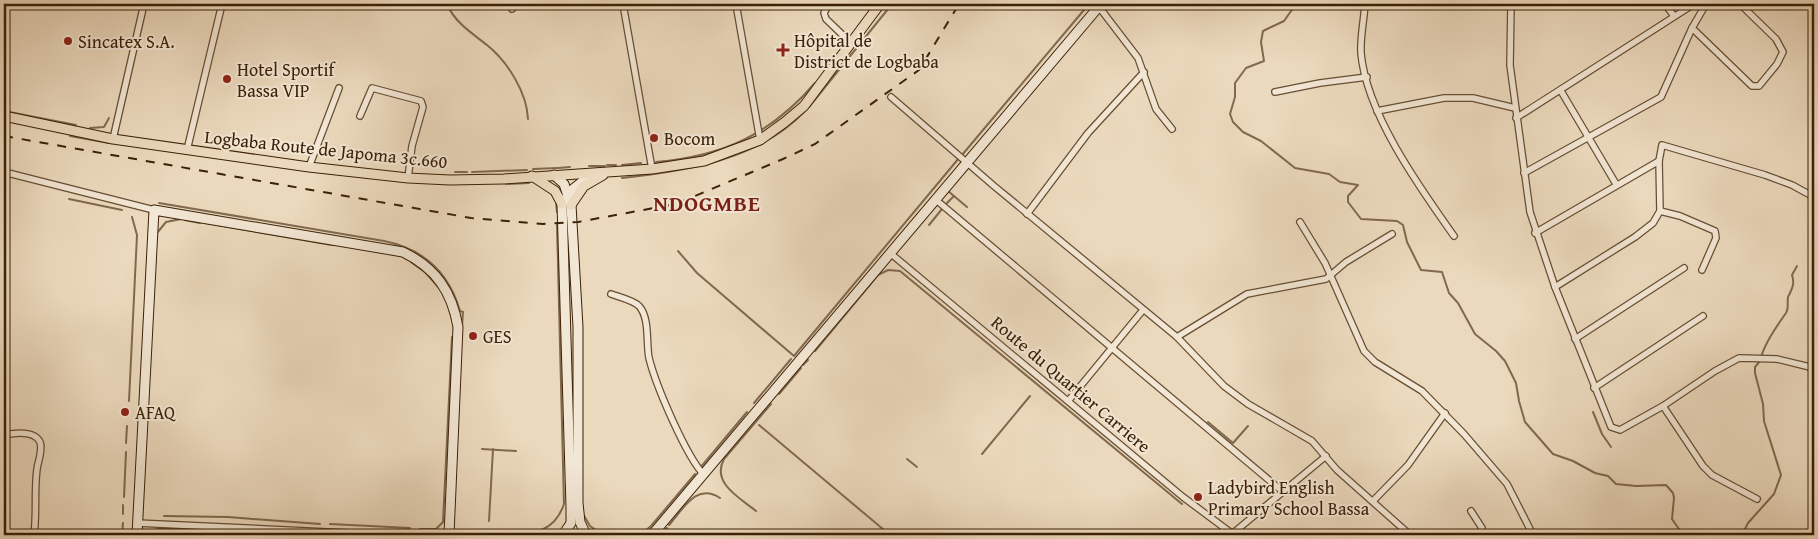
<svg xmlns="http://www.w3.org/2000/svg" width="1818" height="539" font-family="'Gentium Book Plus',serif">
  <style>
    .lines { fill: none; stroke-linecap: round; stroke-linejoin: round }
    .stream { stroke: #81694e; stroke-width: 2 }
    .street-casing { stroke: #674e33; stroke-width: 8 }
    .secondary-casing { stroke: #3b2005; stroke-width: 11 }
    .primary-casing { stroke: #3b2005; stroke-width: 11 }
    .street { stroke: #f2e6d4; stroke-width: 5.5 }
    .secondary { stroke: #f2e6d4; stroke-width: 9 }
    .primary { stroke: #ebd9bd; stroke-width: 9 }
    .rail { stroke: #3b2005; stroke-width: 2; stroke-dasharray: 9 9; stroke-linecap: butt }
    .poi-dot { fill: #8f2418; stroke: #f2e6d4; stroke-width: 2 }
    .labels { text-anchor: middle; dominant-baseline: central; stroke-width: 4; stroke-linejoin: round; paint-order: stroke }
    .poi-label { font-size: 18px; fill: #3b2005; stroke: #f2e6d4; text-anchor: start }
    .street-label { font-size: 18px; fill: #3b2005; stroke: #f2e6d4 }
    .district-label { font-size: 22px; font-weight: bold; letter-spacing: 1px; fill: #7a1f14; stroke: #f2e6d4 }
  </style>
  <rect width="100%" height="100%" fill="#ebd9bd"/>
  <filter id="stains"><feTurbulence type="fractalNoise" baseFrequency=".004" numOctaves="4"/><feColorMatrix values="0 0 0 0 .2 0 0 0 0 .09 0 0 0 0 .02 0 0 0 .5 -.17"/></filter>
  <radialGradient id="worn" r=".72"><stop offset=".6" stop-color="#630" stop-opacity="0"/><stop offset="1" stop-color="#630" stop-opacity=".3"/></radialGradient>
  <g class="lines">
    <g class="stream">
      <path d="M447 4C455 23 472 33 487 45 508 62 527 93 528 119"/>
      <path d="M1296 4 1284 21 1263 31 1261 42 1264 61 1246 68 1235 83V97L1230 114 1233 122 1243 132 1261 141 1295 168 1329 174 1340 182 1358 185 1348 196V202L1361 219 1397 221 1403 225 1407 242 1421 270 1442 272 1449 293 1458 303 1475 334 1496 351 1505 361 1516 383 1519 401 1525 422 1553 454 1573 461 1595 473 1608 476 1616 484 1636 486 1666 485 1673 493 1674 498 1672 519 1683 535"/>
      <path d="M809 107 892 4"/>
      <path d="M4 111 76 125"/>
      <path d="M90 128 104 127 109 118"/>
      <path d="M70 136 109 143"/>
      <path d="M962 155 1089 4"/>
      <path d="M656 162C724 156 771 134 815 83"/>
      <path d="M607 165H616"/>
      <path d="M622 165 641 163"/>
      <path d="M589 166H605"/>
      <path d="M558 168 570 167"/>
      <path d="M533 169 557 168"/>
      <path d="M455 172H467"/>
      <path d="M472 172 527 170"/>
      <path d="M622 178C688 170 757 161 805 111"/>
      <path d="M506 184 529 183"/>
      <path d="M948 191 967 207"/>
      <path d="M551 193 556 202 557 212"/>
      <path d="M69 199 122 210"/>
      <path d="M159 203 384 241C424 249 449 273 460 311L463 312 462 326"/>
      <path d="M945 205 954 196"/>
      <path d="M185 220 200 223"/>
      <path d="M206 223 332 245"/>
      <path d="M929 225 942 209"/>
      <path d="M157 233 166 222 181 219"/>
      <path d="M678 251 697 273 794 356 959 158"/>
      <path d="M411 262 426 273 439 288"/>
      <path d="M449 308 452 320"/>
      <path d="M815 351 878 275 888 270 900 271 1182 504"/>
      <path d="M1761 357C1766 341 1777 326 1786 313 1789 308 1787 302 1788 297 1792 289 1795 284 1792 275L1797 266"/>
      <path d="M803 365 808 360"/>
      <path d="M779 394 801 368"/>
      <path d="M129 401 137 235 132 217"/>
      <path d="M754 403 791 359"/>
      <path d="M1593 412 1602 434 1611 447"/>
      <path d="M1208 422 1233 443 1248 426"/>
      <path d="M759 425 890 535"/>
      <path d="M126 443 127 426"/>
      <path d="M482 449 516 451"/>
      <path d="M982 454 1030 396"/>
      <path d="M907 459 917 467"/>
      <path d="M700 468 747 412"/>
      <path d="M124 497 126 452"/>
      <path d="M756 511C740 498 711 483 724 459L771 404"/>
      <path d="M123 514V505"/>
      <path d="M583 514 590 526 603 535"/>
      <path d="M164 516 228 517 320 524"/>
      <path d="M489 521 493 449"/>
      <path d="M330 524 410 528"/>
      <path d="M669 525C683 509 697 482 720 498"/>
      <path d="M420 529H436L443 522 452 337"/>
      <path d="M509 533C534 535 555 531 564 504L557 225"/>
      <path d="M273 534 294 535"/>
      <path d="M122 535 123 523"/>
      <path d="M146 535 154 530 162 528 262 533"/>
      <path d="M640 535 651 526 695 474"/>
      <path d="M660 535 667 528"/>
      <path d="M1742 535 1748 523 1774 494 1781 475 1764 421 1763 404 1755 373V367L1760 361"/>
    </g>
    <defs>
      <g id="street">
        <path d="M314 4 323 6 367 4"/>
        <path d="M510 4 512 9"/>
        <path d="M623 4 652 169"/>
        <path d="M736 4 760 140"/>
        <path d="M829 4 824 13 826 19 850 42"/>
        <path d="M1365 4C1364 20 1360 38 1361 53 1366 113 1420 188 1454 236"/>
        <path d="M1511 4 1510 65 1530 212 1555 287 1611 427 1620 430 1663 406 1715 371 1739 358 1777 359 1814 368"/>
        <path d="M1665 4 1674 16"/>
        <path d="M1706 4 1692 28 1752 86H1759L1777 64 1783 52 1776 39 1740 4"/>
        <path d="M1099 7 1138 58 1156 109 1172 129"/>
        <path d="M1561 91 1616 184"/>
        <path d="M1275 92 1320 83 1367 77"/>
        <path d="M891 97 994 186 1177 337 1247 294 1326 279 1346 262 1392 234"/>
        <path d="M1377 111 1444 98H1473L1515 108"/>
        <path d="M360 116 372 88 421 101 423 107 412 146 408 178"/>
        <path d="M1516 118 1694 4"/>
        <path d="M113 139 144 4"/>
        <path d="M187 150 222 4"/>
        <path d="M309 167 339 88"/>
        <path d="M4 172 154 210"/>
        <path d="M1524 173 1661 97 1692 28"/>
        <path d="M935 199 1282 491"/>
        <path d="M1660 211 1680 216 1715 231 1716 238 1702 270"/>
        <path d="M1027 214 1088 133 1144 72"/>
        <path d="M1300 222 1325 263 1364 351 1375 362 1422 391 1464 434 1507 484 1533 535"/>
        <path d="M1535 233 1659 161"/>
        <path d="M890 253 1183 497 1234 535"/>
        <path d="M1555 287 1635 237 1653 223 1660 211 1659 161 1662 145 1765 175 1792 185 1814 197"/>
        <path d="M611 294C619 297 633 300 639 306 650 318 646 343 649 358 656 386 686 456 704 475"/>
        <path d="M1177 337 1224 386 1248 404 1312 441 1337 470 1409 534"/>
        <path d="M1575 339 1684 268"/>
        <path d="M1594 388 1703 316"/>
        <path d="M1069 400 1143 310"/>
        <path d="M1663 406 1703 466 1712 475 1757 499"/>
        <path d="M4 435C14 433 34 430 40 442 43 450 38 461 37 469 34 491 37 513 34 535"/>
        <path d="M1373 501 1408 465 1445 413"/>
        <path d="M1471 511 1482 528 1481 535"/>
        <path d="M137 523 391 535"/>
        <path d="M1232 534 1326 456"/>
      </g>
      <g id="secondary">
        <path d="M554 175 564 184 571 205 578 327V503L580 522 586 535"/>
        <path d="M137 535 154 210 403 252C436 268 452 292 458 327L449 535"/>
        <path d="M563 535 571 523V507L562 204 573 189 592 174"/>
        <path d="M652 535 1101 4"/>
      </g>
      <g id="primary">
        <path d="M4 116 113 139 309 167 408 178 450 180 504 179 652 169 704 161 760 140 785 122 804 106 880 4"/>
        <path d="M532 176 555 191 562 204"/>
        <path d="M571 205 584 186 603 175"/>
      </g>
    </defs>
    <use href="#street" class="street-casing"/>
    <use href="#secondary" class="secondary-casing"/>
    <use href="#primary" class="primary-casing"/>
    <use href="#street" class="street"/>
    <use href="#secondary" class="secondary"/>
    <use href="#primary" class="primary"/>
    <path class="rail" d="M4 136 471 218 543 224 578 222 676 204 783 159 815 144 919 70 959 4"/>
  </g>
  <g class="poi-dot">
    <circle cx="68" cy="41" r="5"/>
    <path d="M780.5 42.5h5v5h5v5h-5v5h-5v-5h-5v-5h5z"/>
    <circle cx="227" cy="79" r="5"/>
    <circle cx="654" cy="138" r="5"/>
    <circle cx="473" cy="336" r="5"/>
    <circle cx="125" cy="412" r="5"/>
    <circle cx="1198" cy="497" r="5"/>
  </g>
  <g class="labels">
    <g class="poi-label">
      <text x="794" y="40">Hôpital de<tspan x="794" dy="21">District de Logbaba</tspan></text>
      <text x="78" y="41">Sincatex S.A.</text>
      <text x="237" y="69">Hotel Sportif<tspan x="237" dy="21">Bassa VIP</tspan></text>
      <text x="664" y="138">Bocom</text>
      <text x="483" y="336">GES</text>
      <text x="135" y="412">AFAQ</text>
      <text x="1208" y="487">Ladybird English<tspan x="1208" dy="21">Primary School Bassa</tspan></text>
    </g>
    <g class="street-label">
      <text transform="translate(326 149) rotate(6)">Logbaba Route de Japoma 3c.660</text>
      <text transform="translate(1071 384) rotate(40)">Route du Quartier Carriere</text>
    </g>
    <g class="district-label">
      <text x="707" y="203">NDOGMBE</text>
    </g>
  </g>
  <rect width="1818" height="539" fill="none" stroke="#ebd9bd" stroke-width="20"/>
  <rect x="5" y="5" width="1808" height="529" fill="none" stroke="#3b2005" stroke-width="2.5"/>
  <rect x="10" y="10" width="1798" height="519" fill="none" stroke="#3b2005"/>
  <rect width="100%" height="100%" filter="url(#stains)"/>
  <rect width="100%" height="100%" fill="url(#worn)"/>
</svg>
